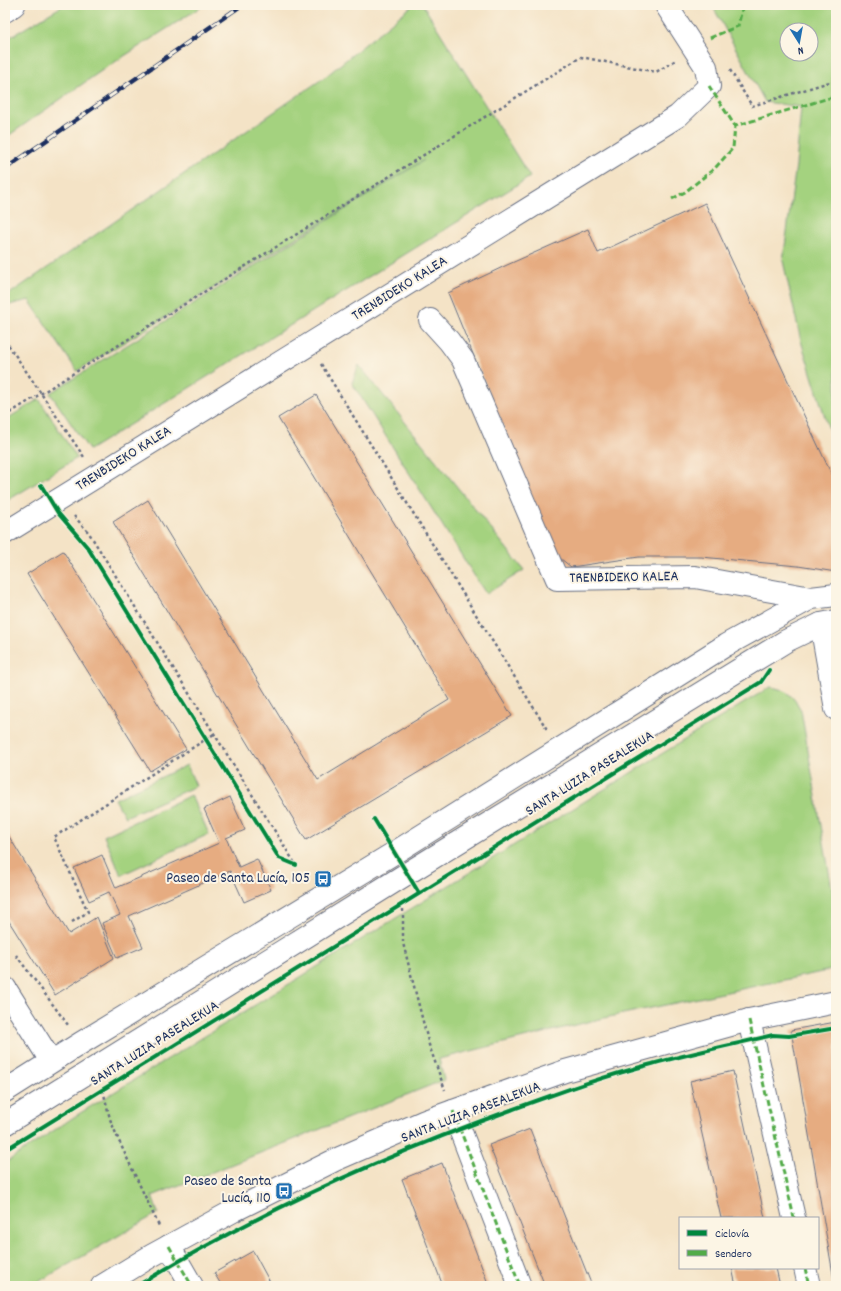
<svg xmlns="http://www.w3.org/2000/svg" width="841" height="1291" font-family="Dekko,sans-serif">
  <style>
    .green { fill: #a4d27f; stroke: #60806e; fill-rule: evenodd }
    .building { fill: #e6ac81 }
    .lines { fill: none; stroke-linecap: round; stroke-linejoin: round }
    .street-casing { stroke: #676e82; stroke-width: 24 }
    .path { stroke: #676e82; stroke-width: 2.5; stroke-dasharray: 3 3; stroke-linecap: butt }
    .street { stroke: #fff; stroke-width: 22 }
    .rail-casing { stroke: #1b2f5e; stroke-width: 4.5 }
    .rail { stroke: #fcf5e5; stroke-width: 3; stroke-dasharray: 9; stroke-linecap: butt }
    .quiet { stroke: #52ab49; stroke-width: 3; stroke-dasharray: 6 3; stroke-linecap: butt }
    .cycleway-casing { stroke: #fcf5e5; stroke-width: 6 }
    .cycleway { stroke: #00873e; stroke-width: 4 }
    .labels { text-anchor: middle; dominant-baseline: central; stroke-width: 4; stroke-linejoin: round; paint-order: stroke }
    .street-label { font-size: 15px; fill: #1b2f5e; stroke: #fcf5e5 }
    .poi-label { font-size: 15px; fill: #1b2f5e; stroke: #fcf5e5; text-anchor: end }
  </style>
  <rect width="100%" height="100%" fill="#fcf5e5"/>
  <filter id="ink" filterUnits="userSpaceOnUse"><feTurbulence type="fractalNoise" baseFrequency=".025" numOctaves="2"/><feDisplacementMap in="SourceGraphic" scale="8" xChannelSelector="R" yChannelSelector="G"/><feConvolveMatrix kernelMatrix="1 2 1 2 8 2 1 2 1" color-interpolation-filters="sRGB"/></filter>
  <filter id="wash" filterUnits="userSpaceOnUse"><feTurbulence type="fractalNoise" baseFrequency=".012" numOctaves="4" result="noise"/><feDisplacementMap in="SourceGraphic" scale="16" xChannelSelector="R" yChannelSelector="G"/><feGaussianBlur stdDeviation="0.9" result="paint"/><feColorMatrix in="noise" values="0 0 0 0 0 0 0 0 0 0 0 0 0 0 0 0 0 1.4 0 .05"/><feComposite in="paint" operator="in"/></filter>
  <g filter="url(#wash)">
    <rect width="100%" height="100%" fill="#f4e3c6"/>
    <g class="green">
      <path d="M64 5H204L104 69 5 138V40Z"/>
      <path d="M413 5H423L530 177 89 450 50 393 424 160 77 371 29 300 5 306V297L325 77Z"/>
      <path d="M712 5H836V452L801 341 783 261 796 165 801 107 765 102ZM787 30H811V54H787Z"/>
      <path d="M359 365 524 570 486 594 352 383Z"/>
      <path d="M39 399 77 458 5 502V420Z"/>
      <path d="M770 687C787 689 793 696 801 710L836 912V969L604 1018 439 1059 444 1080 152 1196 158 1213 31 1286H5V1163L77 1115Z"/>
      <path d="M187 765 196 786 125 817 115 799Z"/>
      <path d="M191 795 209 834 121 875 104 836Z"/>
    </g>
    <g id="blocks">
      <g class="building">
        <path d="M705 203 836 484V572L798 566 701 557H639L571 567 555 554 448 293 507 265 588 229 598 253Z"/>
        <path d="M316 395 512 716 306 840 113 522 148 500 318 780 449 700 278 418Z"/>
        <path d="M63 551 186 749 150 771 27 574Z"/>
        <path d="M230 797 245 830 226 838 239 867 257 859 271 890 244 902 230 871 129 916 143 947 117 958 102 923 120 915 109 892 89 901 74 868 102 855 116 888 219 843 204 809Z"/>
        <path d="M5 830 69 934 97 917 114 958 55 995 5 915Z"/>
        <path d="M836 1022V1286H835L791 1030Z"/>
        <path d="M733 1071 765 1218H721L690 1081Z"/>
        <path d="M530 1129 592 1286H545L489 1145Z"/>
        <path d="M442 1163 489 1286H443L402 1179Z"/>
        <path d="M253 1251 272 1286H222L214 1273Z"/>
        <path d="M732 1268H776L780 1286H736Z"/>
      </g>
    </g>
  </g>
  <g filter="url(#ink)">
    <use href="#blocks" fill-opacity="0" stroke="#676e82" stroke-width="1"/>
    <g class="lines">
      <defs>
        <g id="street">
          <path d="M5 11 14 5"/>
          <path d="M430 320 449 341 463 360 557 579 695 577 811 598"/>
          <path d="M5 533 678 116 709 86 706 67 666 5"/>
          <path d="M821 624 836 709"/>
          <path d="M5 988 51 1061"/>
          <path d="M749 1020 794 1218"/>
          <path d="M5 1091 81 1043 394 853 726 645 811 598 836 595"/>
          <path d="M453 1111 520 1286"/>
          <path d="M5 1124 408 873 786 641 821 624 836 621"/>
          <path d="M169 1246 192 1286"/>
          <path d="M805 1268 809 1286"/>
          <path d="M102 1286 151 1256 235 1210 335 1160 425 1121 565 1071 749 1020 836 1002"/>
        </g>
      </defs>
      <use href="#street" class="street-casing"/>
      <g class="path">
        <path d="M730 70 752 106 836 80"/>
        <path d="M5 340 84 457"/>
        <path d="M321 364 548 731"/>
        <path d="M5 416 581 57 656 72 676 60"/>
        <path d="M74 516 89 533 296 865"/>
        <path d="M403 903V943L429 1045 445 1090"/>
        <path d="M72 922 88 912 54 837 214 734"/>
        <path d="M16 955 68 1025"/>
        <path d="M103 1090 110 1119 119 1141 159 1226"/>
      </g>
      <use href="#street" class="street"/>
      <defs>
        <path id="rail" d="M5 169 242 5"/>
      </defs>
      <use href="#rail" class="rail-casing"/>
      <use href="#rail" class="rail"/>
      <g class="quiet">
        <path d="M710 38 738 26 743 5"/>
        <path d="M709 86 735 126 836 96"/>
        <path d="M672 199 685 192 715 168 733 148 735 126"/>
        <path d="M749 1020 794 1218"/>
        <path d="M453 1111 520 1286"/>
        <path d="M169 1246 192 1286"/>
        <path d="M805 1268 809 1286"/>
      </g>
      <defs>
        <g id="cycleway">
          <path d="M41 485 58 513 88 548 279 858 296 865"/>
          <path d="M374 819 419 893"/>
          <path d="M5 1150 761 682 769 670"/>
          <path d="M137 1286C255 1214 381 1157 511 1110 558 1093 604 1076 652 1064 692 1053 732 1045 773 1035L789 1036 836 1028"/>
        </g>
      </defs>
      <use href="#cycleway" class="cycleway-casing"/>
      <use href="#cycleway" class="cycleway"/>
    </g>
  </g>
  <defs>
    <symbol id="bus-square" viewBox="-11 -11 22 22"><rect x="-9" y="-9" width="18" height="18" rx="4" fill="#1f6fb2" stroke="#fcf5e5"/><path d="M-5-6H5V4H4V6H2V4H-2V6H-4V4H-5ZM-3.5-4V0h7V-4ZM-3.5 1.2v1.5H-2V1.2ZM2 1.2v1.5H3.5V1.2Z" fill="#fff"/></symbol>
  </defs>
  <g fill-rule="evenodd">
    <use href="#bus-square" x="313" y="869" width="20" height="20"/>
    <use href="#bus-square" x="274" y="1181" width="20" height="20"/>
  </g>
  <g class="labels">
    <g class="street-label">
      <text transform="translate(400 289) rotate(-32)">TRENBIDEKO KALEA</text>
      <text transform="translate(124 459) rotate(-32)">TRENBIDEKO KALEA</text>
      <text transform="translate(624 578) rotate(-1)">TRENBIDEKO KALEA</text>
      <text transform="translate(590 774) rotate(-32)">SANTA LUZIA PASEALEKUA</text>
      <text transform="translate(155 1044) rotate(-32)">SANTA LUZIA PASEALEKUA</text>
      <text transform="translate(471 1113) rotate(-21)">SANTA LUZIA PASEALEKUA</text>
    </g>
    <g class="poi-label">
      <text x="310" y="879">Paseo de Santa Lucía, 105</text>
      <text x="271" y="1182">Paseo de Santa<tspan x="271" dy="17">Lucía, 110</tspan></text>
    </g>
  </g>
  <rect width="841" height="1291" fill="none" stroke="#fcf5e5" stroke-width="20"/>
  <rect x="679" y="1217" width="140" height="52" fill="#fcf5e5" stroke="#a2a6af"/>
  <rect x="687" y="1230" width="20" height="6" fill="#00873e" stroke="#a2a6af"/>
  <text x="715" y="1237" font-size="12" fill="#1b2f5e">Ciclovía</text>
  <rect x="687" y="1250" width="20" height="6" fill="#52ab49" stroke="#a2a6af"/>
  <text x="715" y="1257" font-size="12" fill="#1b2f5e">Sendero</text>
  <g transform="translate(799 42) rotate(169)"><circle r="19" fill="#fcf5e5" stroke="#a2a6af"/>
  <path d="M0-3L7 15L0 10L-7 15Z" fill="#1f6fb2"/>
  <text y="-6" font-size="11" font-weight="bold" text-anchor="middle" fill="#1b2f5e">N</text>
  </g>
</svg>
